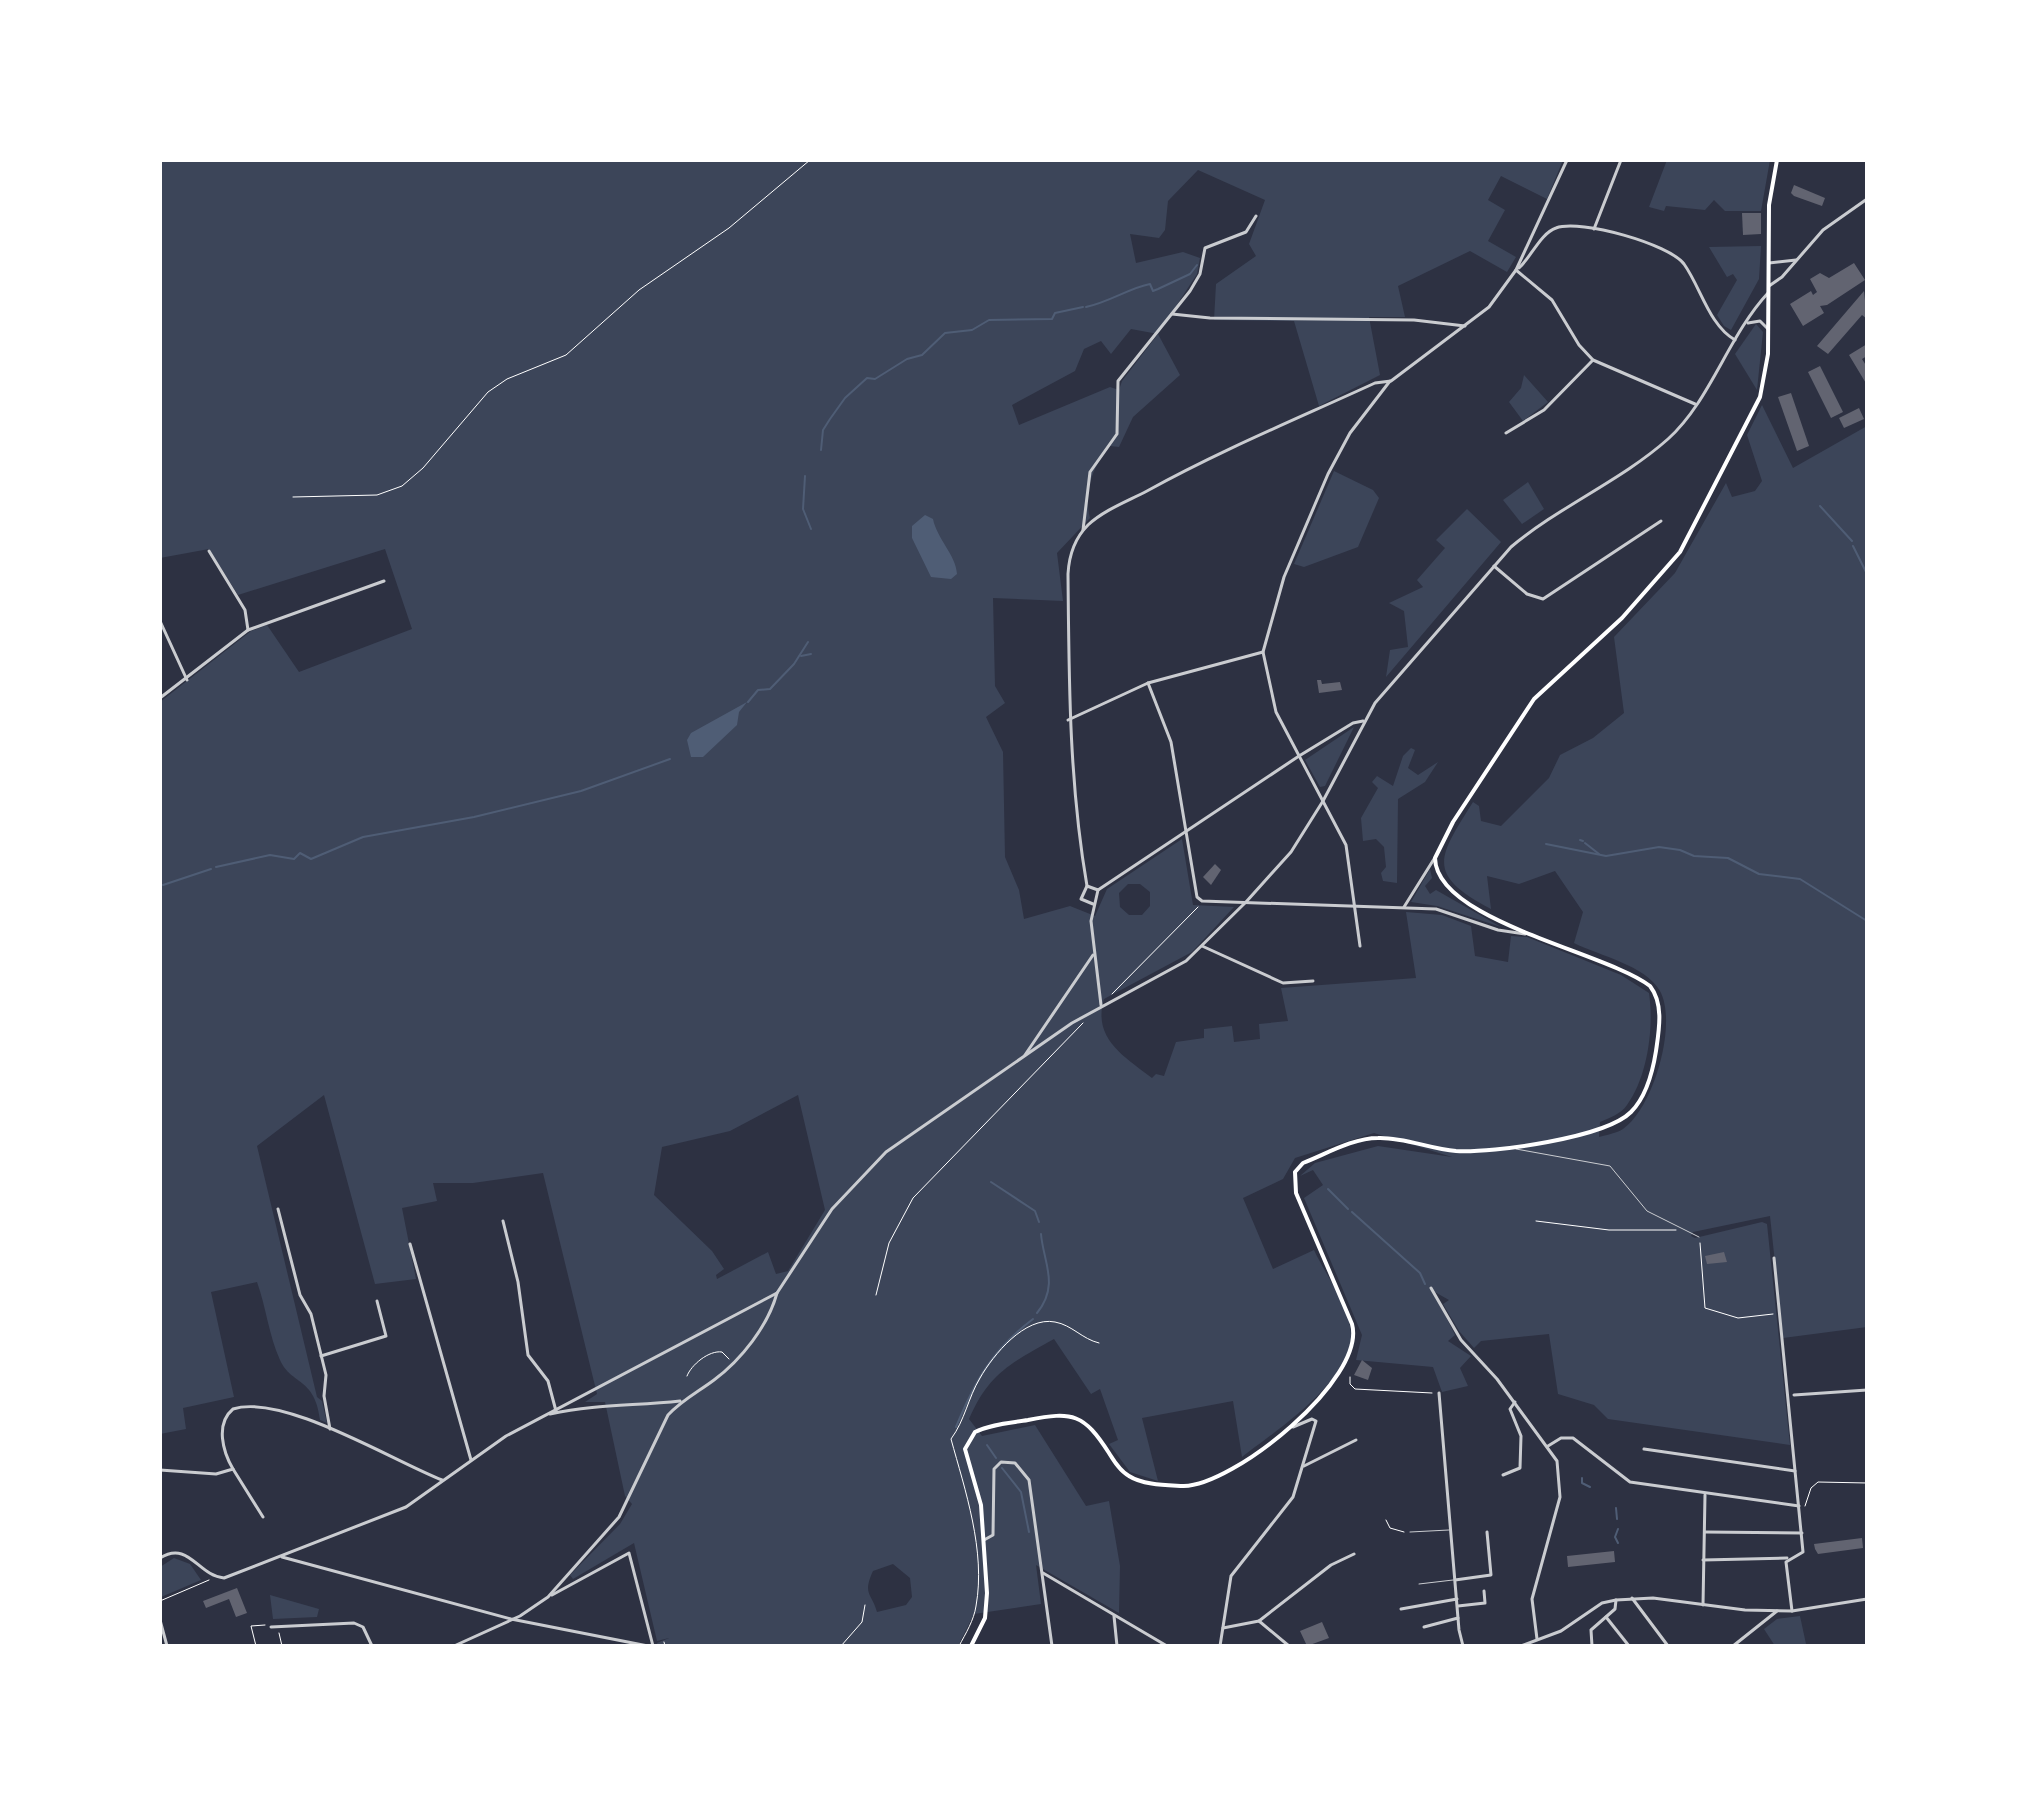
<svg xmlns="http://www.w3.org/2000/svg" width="2027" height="1806" font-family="'Open Sans',sans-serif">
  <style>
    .green { fill: #3c4559; fill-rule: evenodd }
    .water { fill: #4f5d75 }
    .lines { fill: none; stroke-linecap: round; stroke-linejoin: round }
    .stream { stroke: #4f5d75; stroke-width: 2 }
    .building { fill: #626471 }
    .path { stroke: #fff; stroke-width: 1 }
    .service { stroke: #caccd0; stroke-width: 1 }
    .minor { stroke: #caccd0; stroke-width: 3 }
    .tertiary { stroke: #caccd0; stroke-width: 3 }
    .secondary { stroke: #fff; stroke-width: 4 }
  </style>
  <rect width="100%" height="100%" fill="#2d3142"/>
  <g class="green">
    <path d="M160 160H1563L1547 199 1501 176 1488 200 1505 210 1488 241 1516 257 1507 272 1470 251 1398 286 1405 317H1369L1380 375 1319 406 1294 321 1214 320 1216 284 1256 256 1249 244 1265 200 1198 170 1168 201 1165 230 1159 238 1130 234 1136 263 1183 252 1200 258 1197 274 1158 334 1180 375 1133 417 1119 447 1110 446C1093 466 1083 491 1090 518L1057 553 1063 601 993 598 995 686 1005 703 986 717 1003 752 1005 857 1019 890 1024 919 1070 906 1095 916 1107 889 1182 839 1193 905 1234 907 1192 952 1104 999C1092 1039 1125 1057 1152 1078L1156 1074 1164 1076 1176 1042 1204 1038V1029L1232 1026 1234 1042 1260 1039 1259 1024 1288 1021 1281 988 1416 978 1406 912 1442 915 1471 926 1475 956 1508 962 1511 936 1527 937 1621 975 1649 993C1654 1027 1648 1076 1627 1105 1621 1114 1609 1118 1600 1122L1599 1137C1606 1135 1617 1133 1623 1129 1653 1109 1678 1024 1660 991 1645 965 1600 956 1574 943L1583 912 1555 871 1519 884 1487 876 1491 909C1425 874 1438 858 1473 802L1479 806 1481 821 1501 826 1549 778 1560 755 1593 738 1624 713 1614 637 1675 573 1726 483 1732 497 1755 491 1762 481 1747 435 1762 405 1793 468 1867 426V1327L1783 1338 1770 1216 1693 1232 1691 1236 1695 1238 1762 1222 1767 1224 1790 1445 1608 1419 1594 1405 1558 1394 1549 1334 1481 1341 1474 1348 1459 1331 1443 1304 1449 1300 1433 1291 1455 1335 1448 1341 1471 1356 1460 1368 1468 1386 1442 1392 1433 1367 1356 1360 1362 1335 1304 1198 1323 1185 1313 1170 1300 1176 1315 1163 1378 1146 1452 1157 1374 1133 1295 1158 1283 1179 1243 1198 1273 1269 1314 1250C1325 1274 1351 1308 1351 1335 1352 1381 1274 1432 1242 1457L1233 1401 1142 1418 1158 1481 1130 1472 1109 1444 1118 1440 1100 1389 1091 1394 1054 1339C1011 1363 989 1373 969 1419L982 1436 1035 1425 1086 1506 1109 1501 1120 1566 1119 1613 1036 1565 1041 1604 974 1614 958 1646H658L657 1643 669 1638 657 1641 634 1543 573 1579 570 1575 620 1524 632 1504 625 1496 605 1402H585L597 1394 543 1173 473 1183H433L437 1201 402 1208 416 1279 375 1284 324 1095 257 1146 317 1397 322 1401 327 1423 320 1420C315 1377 291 1385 280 1360 269 1336 266 1307 257 1282L211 1292 234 1397 183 1408 186 1429 160 1434V702L251 631 267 625 299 672 412 629 385 549 238 595 209 549 160 558ZM1131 329 1158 334 1122 381 1119 390 1110 387 1019 425 1012 405 1075 371 1084 349 1101 341 1111 354ZM1128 884H1140L1150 892V906L1142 915H1129L1120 907 1119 893ZM798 1095 825 1210 788 1271 776 1274 768 1252 717 1279 716 1275 724 1269 712 1251 654 1195 662 1147 730 1131ZM893 1564 910 1578 912 1597 906 1605 877 1612C872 1593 862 1595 873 1571Z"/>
    <path d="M1667 160H1770L1761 211H1725L1714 200 1705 210 1666 206 1664 211 1649 207Z"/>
    <path d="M1761 246 1759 279 1731 330 1724 326 1717 315 1737 280 1733 274 1727 277 1709 247Z"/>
    <path d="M1756 324 1763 332 1757 390 1735 354Z"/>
    <path d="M1524 375 1548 402 1523 421 1509 402 1521 388Z"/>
    <path d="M1334 471 1373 490 1379 498 1358 547 1304 567 1294 564Z"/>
    <path d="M1528 482 1544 509 1522 524 1503 500Z"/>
    <path d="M1467 509 1501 542 1386 677 1390 650 1408 647 1404 611 1389 603 1423 587 1417 580 1445 548 1436 540Z"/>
    <path d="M1354 727 1325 786 1320 787 1305 760Z"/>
    <path d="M1411 748 1415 750 1408 768 1418 775 1438 762 1425 782 1398 799 1397 883 1383 881 1381 873 1386 867 1384 847 1376 839 1363 841 1361 818 1378 788 1372 782 1377 776 1393 786 1403 756Z"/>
    <path d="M1430 869 1432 878 1425 886 1430 894 1436 890 1501 927 1437 906 1411 902Z"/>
    <path d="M174 1558 190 1564 201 1580 161 1597 160 1567Z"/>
    <path d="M270 1595 319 1609 317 1617 273 1619Z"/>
    <path d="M1800 1616 1806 1644 1775 1646 1764 1629 1777 1619Z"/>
  </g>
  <g class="water">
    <path d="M925 515 933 519C937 539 956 555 957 574L951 579 931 577 912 538V526Z"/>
    <path d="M747 702 739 712 737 725 703 757H691L687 740 691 733Z"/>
  </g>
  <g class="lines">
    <g class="stream">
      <path d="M1086 307C1110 302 1129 288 1150 284L1153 291 1158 289 1190 274 1197 265"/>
      <path d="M821 450 823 430 830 419 845 398 867 378 875 379 907 359 922 355 945 333 972 330 989 320 1052 319 1055 313 1083 307"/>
      <path d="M805 476 803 509 811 529"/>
      <path d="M1820 506 1852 541"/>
      <path d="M1853 546 1867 574"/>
      <path d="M801 656 811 654"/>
      <path d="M748 702 758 690 770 689 794 664 808 642"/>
      <path d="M1580 840 1583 841"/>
      <path d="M1585 843 1599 854"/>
      <path d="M1546 844 1606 856 1659 847 1680 850 1694 856 1728 858 1759 874 1800 879 1867 921"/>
      <path d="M216 867 270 855 294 859 300 853 311 859 363 837 474 817 581 791 670 759"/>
      <path d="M163 885 211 869"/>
      <path d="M991 1182 1035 1211 1039 1222"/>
      <path d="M1328 1189 1348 1209"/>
      <path d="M1352 1212 1420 1273 1425 1284"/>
      <path d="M1037 1313C1060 1285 1043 1261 1041 1234"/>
      <path d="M956 1427C975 1381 992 1350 1033 1319"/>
      <path d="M987 1445 996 1458"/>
      <path d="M1002 1468 1021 1492 1029 1532"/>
      <path d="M1582 1478V1483L1590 1487"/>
      <path d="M1616 1508 1617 1519"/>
      <path d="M1618 1543 1615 1537 1618 1529"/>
    </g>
  </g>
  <g class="building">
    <path d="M1794 185 1825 198 1822 206 1794 196 1791 193Z"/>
    <path d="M1742 213H1761V234L1743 235Z"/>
    <path d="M1854 263 1865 280 1827 305 1820 306 1824 313 1803 326 1790 304 1811 291 1813 295 1817 292 1810 279 1820 273 1829 278Z"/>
    <path d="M1864 291 1867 319 1862 315 1828 354 1817 346Z"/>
    <path d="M1867 344V356L1862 359 1867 367V385L1849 355Z"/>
    <path d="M1820 366 1843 412 1831 418 1808 372Z"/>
    <path d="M1791 393 1809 446 1797 451 1778 397Z"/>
    <path d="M1859 408 1864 419 1844 428 1839 418Z"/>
    <path d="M1317 680H1321L1322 684 1340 682 1342 690 1319 693Z"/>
    <path d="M1215 864 1221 870 1211 885 1203 877Z"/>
    <path d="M1724 1252 1727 1262 1707 1264 1705 1256Z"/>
    <path d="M1362 1360 1372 1368 1368 1380 1354 1375Z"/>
    <path d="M1862 1538 1863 1548 1818 1554 1815 1549 1814 1544Z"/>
    <path d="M1614 1551 1615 1562 1568 1567 1567 1556Z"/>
    <path d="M237 1588 247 1613 236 1617 229 1599 206 1608 203 1601Z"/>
    <path d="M1322 1622 1329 1638 1307 1646 1300 1631Z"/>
  </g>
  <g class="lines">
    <g class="path">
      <path d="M293 497 377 495 402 486 423 468 488 392 507 379 566 355 639 290 729 228 810 160"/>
      <path d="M1112 994 1198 907"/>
      <path d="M1536 1221 1609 1230H1676"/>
      <path d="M1700 1243 1705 1308 1738 1318 1773 1314"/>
      <path d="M876 1295 889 1243 913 1198 1083 1023"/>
      <path d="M687 1376C691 1365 709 1350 722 1352L729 1359"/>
      <path d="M1350 1377V1384L1355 1389 1432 1393"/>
      <path d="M1805 1506 1811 1488 1818 1482 1867 1483"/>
      <path d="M1386 1520 1390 1528 1404 1532"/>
      <path d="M160 1601 209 1580"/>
      <path d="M279 1633 282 1646"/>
      <path d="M664 1642 665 1646"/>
      <path d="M256 1646 251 1626 265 1625"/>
      <path d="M841 1646 862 1622 865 1605"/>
      <path d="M959 1646C966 1633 974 1620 976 1606 986 1551 965 1490 951 1439 965 1420 968 1398 980 1378 993 1355 1025 1316 1055 1322 1072 1325 1082 1339 1099 1343"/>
    </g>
    <g class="service">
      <path d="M1516 1149 1610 1166 1647 1211 1699 1237"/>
      <path d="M1410 1532 1449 1530"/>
      <path d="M1419 1584 1453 1580"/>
    </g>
    <g class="minor">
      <path d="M1594 229 1621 160"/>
      <path d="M1769 263 1796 260"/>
      <path d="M1519 268C1531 257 1541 233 1556 228 1581 219 1669 244 1684 264 1701 288 1709 325 1735 340"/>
      <path d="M1516 270 1552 300 1579 345 1593 360 1695 404"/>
      <path d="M1769 286 1782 277 1823 230 1867 199"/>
      <path d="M1172 314 1210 318 1414 320 1465 326"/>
      <path d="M1506 433 1544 410 1593 360"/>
      <path d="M1083 530 1090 472 1117 434 1118 381 1190 291 1200 274 1205 248 1246 232 1256 216"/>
      <path d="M209 551 245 610 248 630"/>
      <path d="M1494 566 1527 594 1543 599 1661 521"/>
      <path d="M160 621 187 680"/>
      <path d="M1148 683 1171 742 1197 897 1202 901 1436 909 1498 930 1525 934"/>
      <path d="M160 698 248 630 384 581"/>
      <path d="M1068 720 1148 683 1263 652"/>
      <path d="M1087 886C1069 782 1069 680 1068 574 1069 555 1074 539 1088 525 1104 510 1128 501 1147 491 1221 450 1299 418 1375 383L1391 381 1489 307 1516 270 1567 160"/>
      <path d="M1098 890 1299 756 1353 723 1363 721"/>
      <path d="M1098 890 1091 921 1101 1005"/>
      <path d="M1093 904 1081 899 1087 886 1098 890"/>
      <path d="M1404 907 1434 859"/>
      <path d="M1202 946 1283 983 1313 981"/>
      <path d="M1360 946 1346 845 1276 712 1263 652 1284 577 1328 474 1350 433 1390 381"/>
      <path d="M1025 1055 1093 955"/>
      <path d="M278 1209 300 1295 311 1314 326 1375 324 1396 330 1429"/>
      <path d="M503 1221 518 1282 528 1355 548 1381 556 1411"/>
      <path d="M410 1244 471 1460"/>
      <path d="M1774 1258 1803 1552 1786 1562 1792 1611"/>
      <path d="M1431 1288 1461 1340 1497 1379 1557 1461 1560 1497 1532 1599 1537 1639"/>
      <path d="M321 1356 386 1336 377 1301"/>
      <path d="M1439 1393 1459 1630 1463 1646"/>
      <path d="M1794 1395 1867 1390"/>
      <path d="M550 1414C596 1404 635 1406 680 1401"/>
      <path d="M1548 1446 1561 1438H1573L1630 1482 1799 1506"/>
      <path d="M1644 1449 1795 1471"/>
      <path d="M1304 1466 1356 1440"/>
      <path d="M233 1469 263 1517"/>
      <path d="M160 1470 216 1474 233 1469C223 1452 215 1424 233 1409 283 1393 393 1461 442 1480"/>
      <path d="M1503 1475 1520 1468 1521 1436 1510 1409 1515 1402"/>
      <path d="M1705 1532 1802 1533"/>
      <path d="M282 1557 511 1619 648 1646"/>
      <path d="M1703 1560 1787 1558"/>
      <path d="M1043 1573 1167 1646"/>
      <path d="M1455 1580 1491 1575 1487 1532"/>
      <path d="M552 1595 629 1553 653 1646"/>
      <path d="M1632 1598 1668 1646"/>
      <path d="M1703 1605 1705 1495"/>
      <path d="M1458 1606 1485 1603 1484 1591"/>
      <path d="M1401 1609 1457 1599"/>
      <path d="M1114 1616 1117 1646"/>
      <path d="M1606 1617 1629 1646"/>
      <path d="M1259 1621 1331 1565 1354 1554"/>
      <path d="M271 1627 354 1623 363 1627 372 1646"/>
      <path d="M1424 1627 1458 1618"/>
      <path d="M1223 1628 1259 1621 1289 1646"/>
      <path d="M454 1646 520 1616 548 1597 619 1517 668 1415C682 1400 698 1392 714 1380 741 1360 768 1326 777 1293"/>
      <path d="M1220 1646 1231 1576 1293 1497 1316 1421 1312 1419 1293 1427"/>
      <path d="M1592 1646 1591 1630 1615 1609 1616 1600"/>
      <path d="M1733 1646 1777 1611"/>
    </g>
    <g class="tertiary">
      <path d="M1748 323 1760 321 1768 329"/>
      <path d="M984 1540 993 1535 994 1469 1001 1462 1015 1463 1029 1480 1052 1646"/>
      <path d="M160 1558C189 1540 198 1576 224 1578L406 1507 506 1436 777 1293 832 1209 886 1152 1072 1023 1186 961 1246 902 1291 852 1323 801 1375 703 1511 547C1560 506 1622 480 1668 439 1711 400 1728 336 1768 293"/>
      <path d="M160 1620 167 1646"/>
      <path d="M1521 1646 1561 1631 1602 1603 1616 1600 1653 1598 1745 1610 1792 1611 1867 1599"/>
    </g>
    <path class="secondary" d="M971 1646 985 1618 987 1593 981 1505 965 1449 975 1432C991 1424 1011 1423 1028 1420 1073 1411 1084 1414 1109 1453 1114 1461 1120 1471 1129 1476 1143 1485 1166 1485 1183 1486 1232 1487 1367 1379 1352 1324L1296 1193 1295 1172 1303 1163C1326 1154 1353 1138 1378 1138 1404 1137 1430 1149 1456 1151 1493 1153 1605 1138 1631 1112 1646 1097 1653 1070 1656 1051 1659 1030 1664 1004 1650 986 1606 952 1436 921 1435 858L1453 822 1534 699 1622 618 1680 552 1760 397 1768 354 1769 205 1777 160"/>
  </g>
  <rect width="2027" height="1806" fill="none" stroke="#ffffff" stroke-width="324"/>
</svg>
